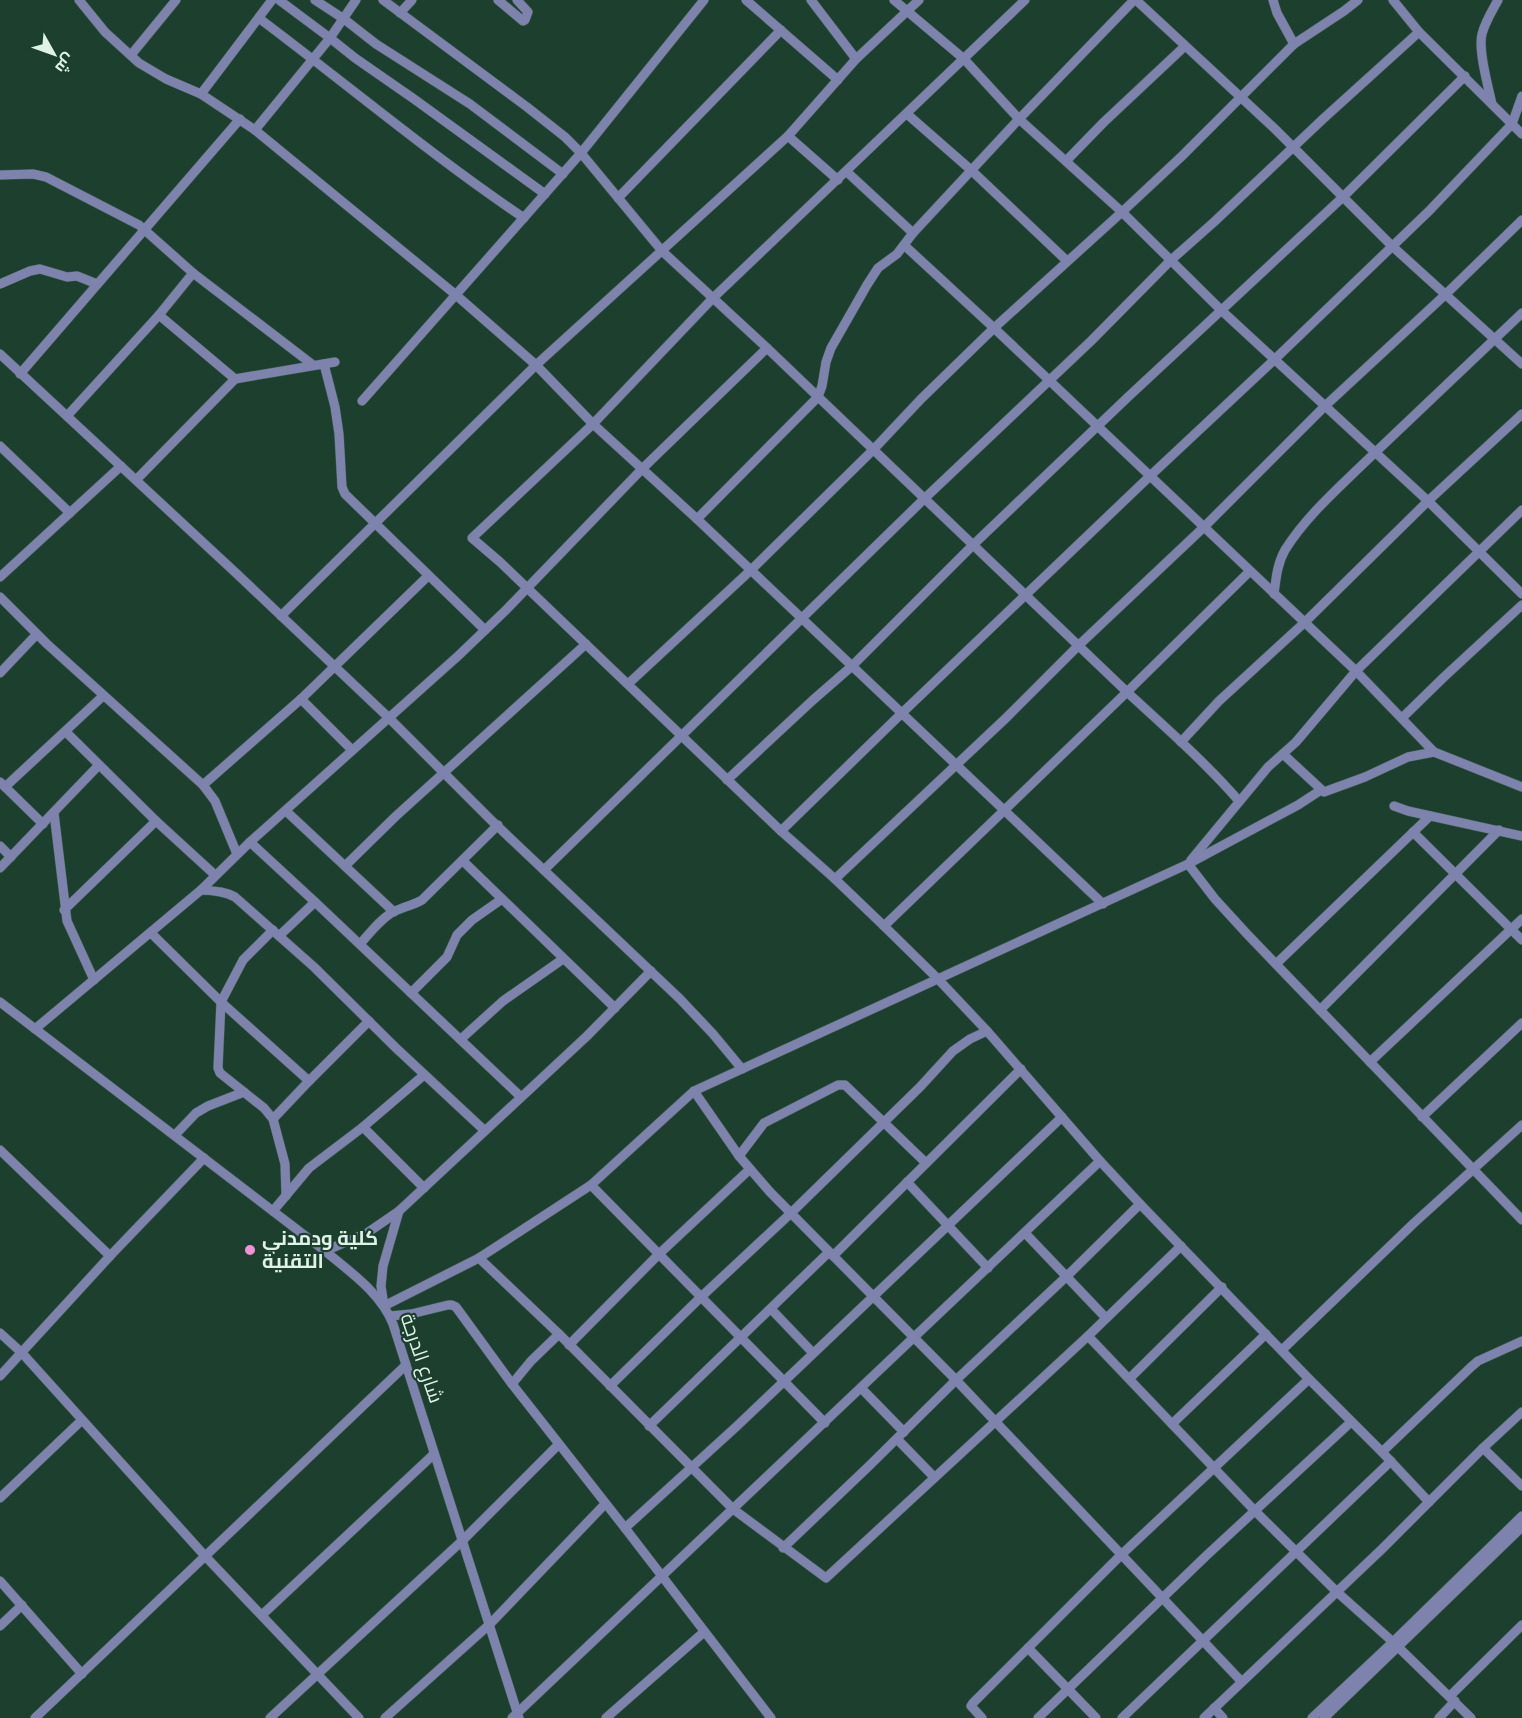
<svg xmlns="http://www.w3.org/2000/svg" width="1522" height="1718" font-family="'Public Sans',Cairo,sans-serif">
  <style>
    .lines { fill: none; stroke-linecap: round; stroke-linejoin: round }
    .minor-casing { stroke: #3c5c4b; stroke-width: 10 }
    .minor { stroke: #7e83ad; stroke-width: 9 }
    .poi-dot { fill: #f391d6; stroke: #1d3f2d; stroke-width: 2 }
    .labels { text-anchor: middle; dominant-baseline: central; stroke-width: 4.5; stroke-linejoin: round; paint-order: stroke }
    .poi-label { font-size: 20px; font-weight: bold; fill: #dff2e7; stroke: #1d3f2d; text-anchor: start }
    .street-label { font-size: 20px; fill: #dff2e7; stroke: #1d3f2d }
  </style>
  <rect width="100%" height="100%" fill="#1d3f2d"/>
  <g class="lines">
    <defs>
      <g id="minor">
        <path d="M79 0 105 32 139 63 166 79 201 94 255 130 456 295 536 365 593 424 697 519 1103 904"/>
        <path d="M279 0 330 38 355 58 414 99 545 194"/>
        <path d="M315 0 344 19 376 44 470 104 563 174"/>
        <path d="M383 0 527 107 565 137 581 153 662 251 767 348 1127 692C1165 727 1205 762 1239 801"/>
        <path d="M498 0 523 21 525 20 528 12 517 0"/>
        <path d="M746 0 838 80"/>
        <path d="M811 0 856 59"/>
        <path d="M894 0 964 59 1019 119 1122 212 1221 310 1428 501 1522 594"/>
        <path d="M1025 0 713 298 593 424 472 538 500 562 781 831 835 879 884 926 938 979 987 1031 1100 1161 1140 1204 1309 1379 1382 1452 1429 1502"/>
        <path d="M1136 0 1275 129 1392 246 1522 364"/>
        <path d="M1273 0 1277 13 1294 44"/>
        <path d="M1393 0 1419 32 1522 134"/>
        <path d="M400 13 412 0"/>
        <path d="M260 19C348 85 432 156 524 218"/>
        <path d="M131 55 176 0"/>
        <path d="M201 94 272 0"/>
        <path d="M1492 104C1488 86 1478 50 1482 34 1485 22 1492 11 1498 0"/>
        <path d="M907 114 971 170 1067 261"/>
        <path d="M255 130 330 38 356 0"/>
        <path d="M788 136 838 180"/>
        <path d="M1066 161 1104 122 1185 46"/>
        <path d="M847 172 913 233"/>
        <path d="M0 175 33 174 46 177 139 225 193 273 313 365"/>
        <path d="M618 198 781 30"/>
        <path d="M904 245 994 328 1356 671 1434 752 1522 787"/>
        <path d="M0 284 30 271 40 269 67 277 77 276 97 284"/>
        <path d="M159 315 235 379"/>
        <path d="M0 354 237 574 388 717 491 820 680 999 713 1034 742 1069"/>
        <path d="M324 364 335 407 339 434 342 487 345 494 485 630"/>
        <path d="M20 374 240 119"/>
        <path d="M362 401 581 153 704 0"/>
        <path d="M67 416 159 315 193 273"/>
        <path d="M0 446 70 513"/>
        <path d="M136 480 235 379 335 362"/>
        <path d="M697 519 818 397 822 386 826 362 831 348 867 285 878 268 897 254 913 233 1019 119 1134 0"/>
        <path d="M0 577 121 466"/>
        <path d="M1274 594C1276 579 1277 564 1285 550 1305 518 1335 491 1362 465 1415 414 1469 364 1522 313"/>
        <path d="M0 597 47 644 203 785 215 801 237 854"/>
        <path d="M281 616 536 365 788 136 856 59 919 0"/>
        <path d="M0 673 36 635"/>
        <path d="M628 684 751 570 873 450 921 399 994 328 1122 212 1182 156 1294 44 1344 11 1358 0"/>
        <path d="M301 699 352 750"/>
        <path d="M1402 718 1444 677 1522 605"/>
        <path d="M66 732 156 821 215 875"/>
        <path d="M1181 742 1219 701 1304 623 1428 501 1522 414"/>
        <path d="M1283 754 1324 792 1365 777 1408 757 1434 752"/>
        <path d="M727 780 813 700 852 666 973 545 1128 397 1343 197 1465 76"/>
        <path d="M0 782 43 824"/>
        <path d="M203 785 301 699 428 576"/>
        <path d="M5 787 103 696"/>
        <path d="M1394 806 1408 811 1522 836"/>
        <path d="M286 811 394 912"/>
        <path d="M54 813 67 921 94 980"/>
        <path d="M781 831 902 713 1150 476 1274 360 1429 211 1512 124 1522 96"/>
        <path d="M1413 832 1522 940"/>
        <path d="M250 842 315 902 521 1097"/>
        <path d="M0 846 11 857"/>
        <path d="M1191 860 1268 767 1296 742 1356 671 1522 510"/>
        <path d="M463 861 615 1008"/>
        <path d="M1188 864 1215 899 1247 934 1522 1220"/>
        <path d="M345 866 396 816 586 644"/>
        <path d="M0 868 99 765"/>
        <path d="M544 870 924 499 1091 341 1170 261 1214 222 1323 119 1419 32"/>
        <path d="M835 879 1006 718 1079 645 1203 528 1325 406 1446 294 1522 220"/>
        <path d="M201 890C213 891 224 891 235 897L314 967 396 1048 484 1130"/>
        <path d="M64 910 156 821"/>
        <path d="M884 926 1127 692 1250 571"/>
        <path d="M273 930 243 960 221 1002 218 1068 220 1073 264 1108 273 1119 285 1164 286 1196"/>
        <path d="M151 933 221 1002 309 1081"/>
        <path d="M279 936 315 902"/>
        <path d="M360 944C370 933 382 917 395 911 404 907 413 905 422 900L498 825"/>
        <path d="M1276 964 1430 816"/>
        <path d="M411 993 447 957 457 935 472 920 502 899"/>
        <path d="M0 1002 325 1251C349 1271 381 1293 393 1324L519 1718"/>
        <path d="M1320 1010 1499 830"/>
        <path d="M35 1029 201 890 250 842 458 656 506 610 643 468 767 348"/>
        <path d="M461 1039 503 1001 563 959"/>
        <path d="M1370 1062 1522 919"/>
        <path d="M694 1091 739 1156 770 1192 956 1380 1241 1681"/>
        <path d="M1422 1117 1522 1023"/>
        <path d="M273 1119 309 1081 369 1021"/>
        <path d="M363 1127 424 1188"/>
        <path d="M175 1135 196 1113 208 1106 244 1092"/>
        <path d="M0 1150 110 1256"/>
        <path d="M739 1156 764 1123 838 1085H845L926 1163"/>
        <path d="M907 1182 988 1268"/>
        <path d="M591 1185 825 1423"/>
        <path d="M273 1211 309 1168 363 1127 424 1075"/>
        <path d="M399 1211 383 1266 381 1286 384 1306 479 1258 591 1185 694 1091 1188 864 1298 805 1321 790"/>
        <path d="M1025 1233 1106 1318"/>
        <path d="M325 1251 367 1233 399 1211 587 1036 651 971"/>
        <path d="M833 1256 1021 1069"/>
        <path d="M479 1258 559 1334 733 1509 826 1578 1088 1336 1181 1246"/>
        <path d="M771 1309 813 1353"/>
        <path d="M390 1316 411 1314 448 1305H452L456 1307 512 1384 625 1528 771 1718"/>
        <path d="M0 1333 22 1353 205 1556 359 1718"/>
        <path d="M1088 1336 1255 1511 1337 1592 1393 1642 1471 1718"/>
        <path d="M569 1345 659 1254 750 1169"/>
        <path d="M1282 1350 1414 1223 1522 1125"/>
        <path d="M0 1376 110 1256 204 1158"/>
        <path d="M1130 1378 1222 1287"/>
        <path d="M512 1384 531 1361 559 1334"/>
        <path d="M610 1386 701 1297 790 1214 920 1087 953 1051 970 1039 987 1031"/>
        <path d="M861 1388 904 1432"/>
        <path d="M1172 1424 1266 1334"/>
        <path d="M649 1426 829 1252"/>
        <path d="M897 1439 934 1477"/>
        <path d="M1483 1448 1522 1486"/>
        <path d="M1382 1452 1471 1367 1478 1361 1522 1341"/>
        <path d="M0 1498 82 1420"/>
        <path d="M625 1528 737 1426 1062 1117"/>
        <path d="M783 1548 869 1466 956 1380 1067 1276 1140 1204"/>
        <path d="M0 1581 82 1674"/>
        <path d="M262 1615 434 1454"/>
        <path d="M0 1626 22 1605"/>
        <path d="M1028 1648 1096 1718"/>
        <path d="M1450 1696 1522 1625"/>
        <path d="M1214 1708 1223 1718"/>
        <path d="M35 1718 406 1365"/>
        <path d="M270 1718 463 1540 558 1445"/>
        <path d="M385 1718 490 1624 605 1504"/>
        <path d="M512 1718 1100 1161"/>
        <path d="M606 1718 704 1632"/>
        <path d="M982 1718 971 1706 973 1703 1121 1555 1309 1379"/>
        <path d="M1038 1718 1207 1555 1351 1422"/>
        <path d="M1122 1718 1391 1461"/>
        <path d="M1204 1718 1382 1549 1483 1448 1522 1412"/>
        <path d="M1312 1718 1393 1642 1522 1516"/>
        <path d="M1324 1718 1522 1527"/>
        <path d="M1439 1718 1455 1701"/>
      </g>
    </defs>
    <use href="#minor" class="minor-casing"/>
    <use href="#minor" class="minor"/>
  </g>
  <circle class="poi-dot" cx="250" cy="1250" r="6"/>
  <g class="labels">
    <g class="poi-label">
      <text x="262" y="1238">كلية ودمدني<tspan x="262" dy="23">التقنية</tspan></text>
    </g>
    <g class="street-label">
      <text transform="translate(422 1358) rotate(71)">شارع الدرجة</text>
    </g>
  </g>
  <g transform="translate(54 54) rotate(130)" stroke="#1d3f2d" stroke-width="4.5" paint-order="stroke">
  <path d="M0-4.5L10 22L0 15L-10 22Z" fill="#dff2e7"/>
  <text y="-9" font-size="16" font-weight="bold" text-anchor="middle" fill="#dff2e7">ش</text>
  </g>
</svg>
